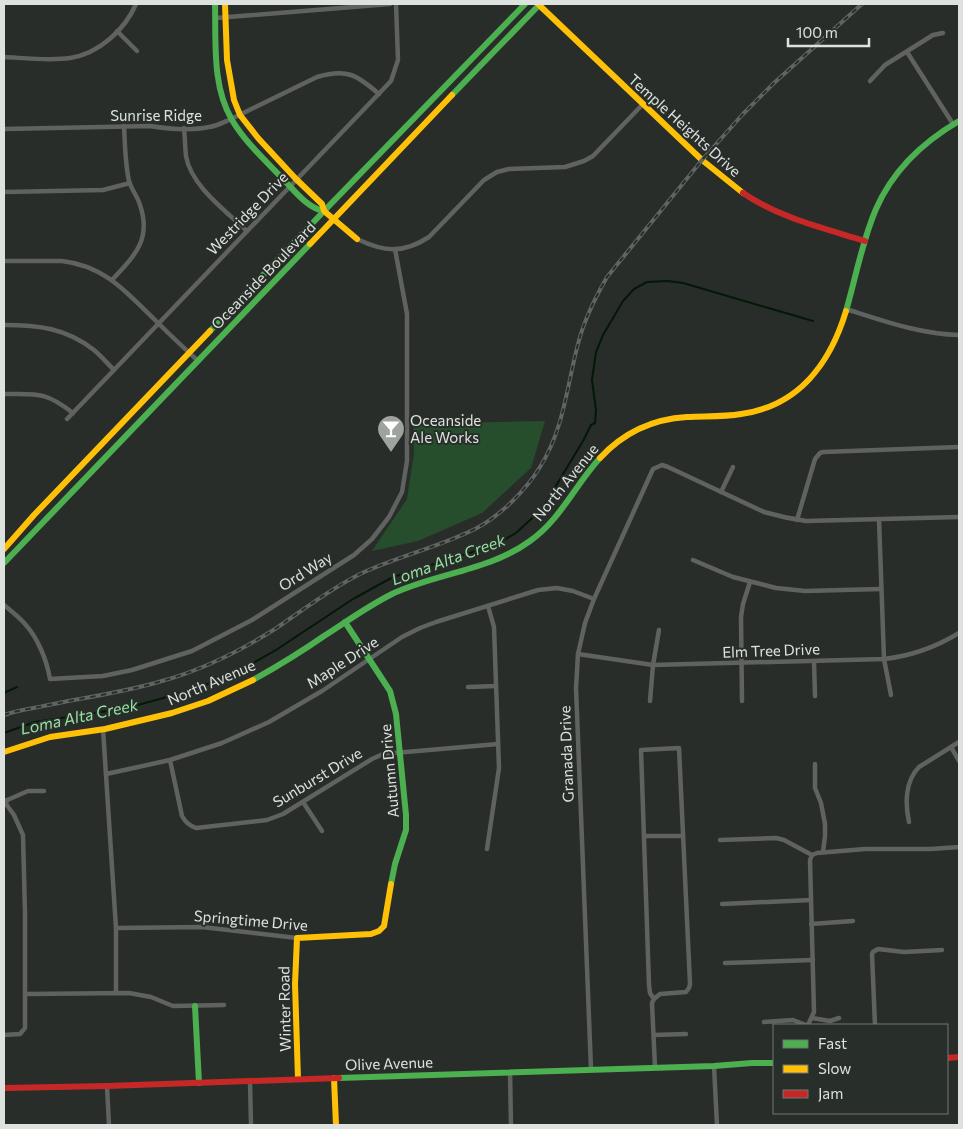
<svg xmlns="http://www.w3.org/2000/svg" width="963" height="1129" font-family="Commissioner,sans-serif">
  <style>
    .green { fill: #264e2d }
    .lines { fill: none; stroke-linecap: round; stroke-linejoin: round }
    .stream { stroke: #041807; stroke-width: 2 }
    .street { stroke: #606260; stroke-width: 4.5 }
    .fast { stroke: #4caf50; stroke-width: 6 }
    .slow { stroke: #ffc107; stroke-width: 6 }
    .jam { stroke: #c62828; stroke-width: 6 }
    .rail-casing { stroke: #626463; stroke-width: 4 }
    .rail { stroke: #282e29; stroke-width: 2; stroke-dasharray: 5.5; stroke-linecap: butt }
    .labels { text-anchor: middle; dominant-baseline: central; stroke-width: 4; stroke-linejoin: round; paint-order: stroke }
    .street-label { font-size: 15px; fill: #dee2de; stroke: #282e29 }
    .poi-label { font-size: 15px; fill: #dee2de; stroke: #282e29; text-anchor: start }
    .water-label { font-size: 16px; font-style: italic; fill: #98e0a2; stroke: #282e29 }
  </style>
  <rect width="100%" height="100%" fill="#292d2a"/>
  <path class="green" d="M545 421 531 468 482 513 418 541 372 551 407 499 414 453 413 424Z"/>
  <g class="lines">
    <g class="stream">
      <path d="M4 693 17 687"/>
      <path d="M4 733 35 722 127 708 185 692 232 675 276 650 353 599 393 577 495 545 516 533 542 509 583 441 591 425 595 423 596 410 592 380 596 352 603 335 623 301 634 289 647 282 668 281 683 283 813 321"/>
    </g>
    <g class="street">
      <path d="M216 18 390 4"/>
      <path d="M117 31 137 51"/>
      <path d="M907 52 953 124"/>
      <path d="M4 57C24 58 50 61 70 58 98 54 125 30 136 4"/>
      <path d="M870 81 885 65 933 35 943 33"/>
      <path d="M184 128C185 138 185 147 186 156 191 186 226 211 247 231"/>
      <path d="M4 129 150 126C169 129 190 131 209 127 217 126 224 122 231 119L317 77C347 68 357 75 379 94"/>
      <path d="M4 192 103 190 130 183"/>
      <path d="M357 239C384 252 403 254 429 237L484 180 497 172 509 169 565 167 584 161 593 156 643 104"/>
      <path d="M4 261H62C105 266 126 292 155 320 169 334 183 347 197 360"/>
      <path d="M112 280C134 256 152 240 140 205 138 197 131 189 129 181 125 163 125 144 124 126"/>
      <path d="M846 309C884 321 920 334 959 335"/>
      <path d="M4 325C38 325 66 328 94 350 101 356 107 363 114 370"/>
      <path d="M4 394C37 394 45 391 73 413"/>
      <path d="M67 419 391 81 398 60 396 4"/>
      <path d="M721 492 733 467"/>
      <path d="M879 519 884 659 891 695"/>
      <path d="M797 520 815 459 820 453 823 452 959 447"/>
      <path d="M693 560 733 577 776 588 805 591 881 589"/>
      <path d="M4 605C11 611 19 617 25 624 38 638 47 661 50 679L103 676 132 670 192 651 252 620 354 555 372 539 389 517 402 492 407 461V314L395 249"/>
      <path d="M578 654 653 665 884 659C911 656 936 647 959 633"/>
      <path d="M814 661 815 696"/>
      <path d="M468 687 496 686"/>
      <path d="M650 701 653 665 659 630"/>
      <path d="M742 701 741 617 743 604 750 582"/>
      <path d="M103 729 116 928V992"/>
      <path d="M951 747 959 761"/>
      <path d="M170 760 182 816C186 823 189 825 196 828L267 820 283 814 372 759 383 754 498 744"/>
      <path d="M815 764V788L821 803 825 824V836L823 852"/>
      <path d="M106 774 170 760 222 743 269 722 322 691 402 637 420 628 436 622 538 590 557 588 573 591 594 599"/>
      <path d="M5 801 28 791H44"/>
      <path d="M303 802 322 831"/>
      <path d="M909 822C905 804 905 781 919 767L959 742"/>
      <path d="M644 836H683"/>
      <path d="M720 840 776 838 784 840 812 855"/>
      <path d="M487 849 499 768 494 627 488 606"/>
      <path d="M722 904 811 900"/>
      <path d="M811 924 853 921"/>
      <path d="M116 928 202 927 297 938"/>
      <path d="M725 963 813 960"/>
      <path d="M26 994 129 993 151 997 173 1006 224 1005"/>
      <path d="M654 999 660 994 686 992 689 988 690 984 679 748 641 750 649 985 650 993 654 999 652 1003 655 1067"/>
      <path d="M812 1018 830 1021 839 1018"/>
      <path d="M764 1022 793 1020 806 1025"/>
      <path d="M808 1025 814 1012 810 860 812 855 817 853 865 849H931L959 847"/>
      <path d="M875 1025 872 954 873 952 878 949 904 952 942 950"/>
      <path d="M4 1035 20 1034 25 1028V913L23 835 14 815 6 804 7 800"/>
      <path d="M654 1035 686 1034"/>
      <path d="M714 1066 717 1125"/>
      <path d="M591 1069 576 688 578 654 585 623 594 599 653 469 662 465 668 467 764 512C778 516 792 519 806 521L959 517"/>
      <path d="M510 1072 511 1125"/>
      <path d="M250 1081 251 1125"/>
      <path d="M107 1086 109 1125"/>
    </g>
    <g class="fast">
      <path d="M215 4C216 43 212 86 232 120 245 142 265 160 282 178 294 190 307 208 324 211"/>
      <path d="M452 95 540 4"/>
      <path d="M846 311C856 277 862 241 876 209 893 170 923 142 959 121"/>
      <path d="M210 331 324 211 525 4"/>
      <path d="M4 563 310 244"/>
      <path d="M345 622 390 691 396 714 406 815V830L395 864 391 884"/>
      <path d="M253 680C278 666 301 652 324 636 346 622 368 606 392 594 436 573 489 571 530 541 561 519 575 485 600 458"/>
      <path d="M195 1006 199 1083"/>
      <path d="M339 1078 714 1066 752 1063H774"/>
    </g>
    <g class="slow">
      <path d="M225 4 227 60 234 100 240 115 258 138 296 179 322 204 324 211 357 239"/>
      <path d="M538 4 702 160 743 193"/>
      <path d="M310 244 452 95"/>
      <path d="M600 458C624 432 653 419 687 417 705 416 723 417 741 414 798 406 830 364 846 311"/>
      <path d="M4 549 34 515 210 331"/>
      <path d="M4 752 50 737 105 729 172 713 208 701 253 680"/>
      <path d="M334 1078 336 1125"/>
      <path d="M298 1079 295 984 297 938 371 934 379 931 384 926 391 884"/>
    </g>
    <g class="jam">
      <path d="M743 193C780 218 823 228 865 241"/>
      <path d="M947 1058 959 1057"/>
      <path d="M4 1088 107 1086 339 1078"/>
    </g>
    <defs>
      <path id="rail" d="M4 715C15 711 27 709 39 707 80 698 122 693 162 681 202 670 240 651 275 629 303 610 330 589 360 574 398 556 440 547 477 528 501 515 526 490 540 467 564 429 567 385 578 344 584 320 595 298 607 277L702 160 743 114 774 83 862 4"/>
    </defs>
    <use href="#rail" class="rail-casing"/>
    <use href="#rail" class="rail"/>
  </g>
  <defs>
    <symbol id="bar-pin" viewBox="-11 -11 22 30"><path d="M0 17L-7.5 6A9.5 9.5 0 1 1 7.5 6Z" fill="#9fa39f" stroke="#282e29"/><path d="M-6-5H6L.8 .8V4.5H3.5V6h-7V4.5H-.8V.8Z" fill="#fff"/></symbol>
  </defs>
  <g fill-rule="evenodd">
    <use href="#bar-pin" x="375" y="413" width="32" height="43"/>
  </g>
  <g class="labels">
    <g class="street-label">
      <text x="156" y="115">Sunrise Ridge</text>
      <text transform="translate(685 125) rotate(42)">Temple Heights Drive</text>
      <text transform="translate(247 213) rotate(-46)">Westridge Drive</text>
      <text transform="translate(263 275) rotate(-46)">Oceanside Boulevard</text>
      <text transform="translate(565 482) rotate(-51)">North Avenue</text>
      <text transform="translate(305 571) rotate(-32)">Ord Way</text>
      <text transform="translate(771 650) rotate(-2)">Elm Tree Drive</text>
      <text transform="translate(342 662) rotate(-33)">Maple Drive</text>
      <text transform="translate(211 682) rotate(-23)">North Avenue</text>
      <text transform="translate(566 754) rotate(-92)">Granada Drive</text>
      <text transform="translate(389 771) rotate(-95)">Autumn Drive</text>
      <text transform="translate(317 777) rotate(-31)">Sunburst Drive</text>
      <text transform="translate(251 920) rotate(5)">Springtime Drive</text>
      <text transform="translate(284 1009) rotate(-91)">Winter Road</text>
      <text transform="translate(389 1063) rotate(-2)">Olive Avenue</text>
    </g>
    <g class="poi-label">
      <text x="410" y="420">Oceanside<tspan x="410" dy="17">Ale Works</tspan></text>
    </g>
    <g class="water-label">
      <text transform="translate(448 559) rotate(-20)">Loma Alta Creek</text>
      <text transform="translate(79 716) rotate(-12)">Loma Alta Creek</text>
    </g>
  </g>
  <rect width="963" height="1129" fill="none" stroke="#dee2de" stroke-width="10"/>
  <rect x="773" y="1024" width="175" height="90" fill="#282e29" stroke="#717671"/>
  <rect x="783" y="1040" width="25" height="8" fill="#4caf50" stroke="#717671"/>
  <text x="818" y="1049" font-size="15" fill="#dee2de">Fast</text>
  <rect x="783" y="1065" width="25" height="8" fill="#ffc107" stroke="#717671"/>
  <text x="818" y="1074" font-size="15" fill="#dee2de">Slow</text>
  <rect x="783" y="1090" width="25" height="8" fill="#c62828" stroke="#717671"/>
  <text x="818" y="1099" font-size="15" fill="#dee2de">Jam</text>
  <path d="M788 38v8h81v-8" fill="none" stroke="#dee2de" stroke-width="2.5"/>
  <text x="796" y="38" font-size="15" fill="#dee2de" stroke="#282e29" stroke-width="4" paint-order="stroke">100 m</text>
</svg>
